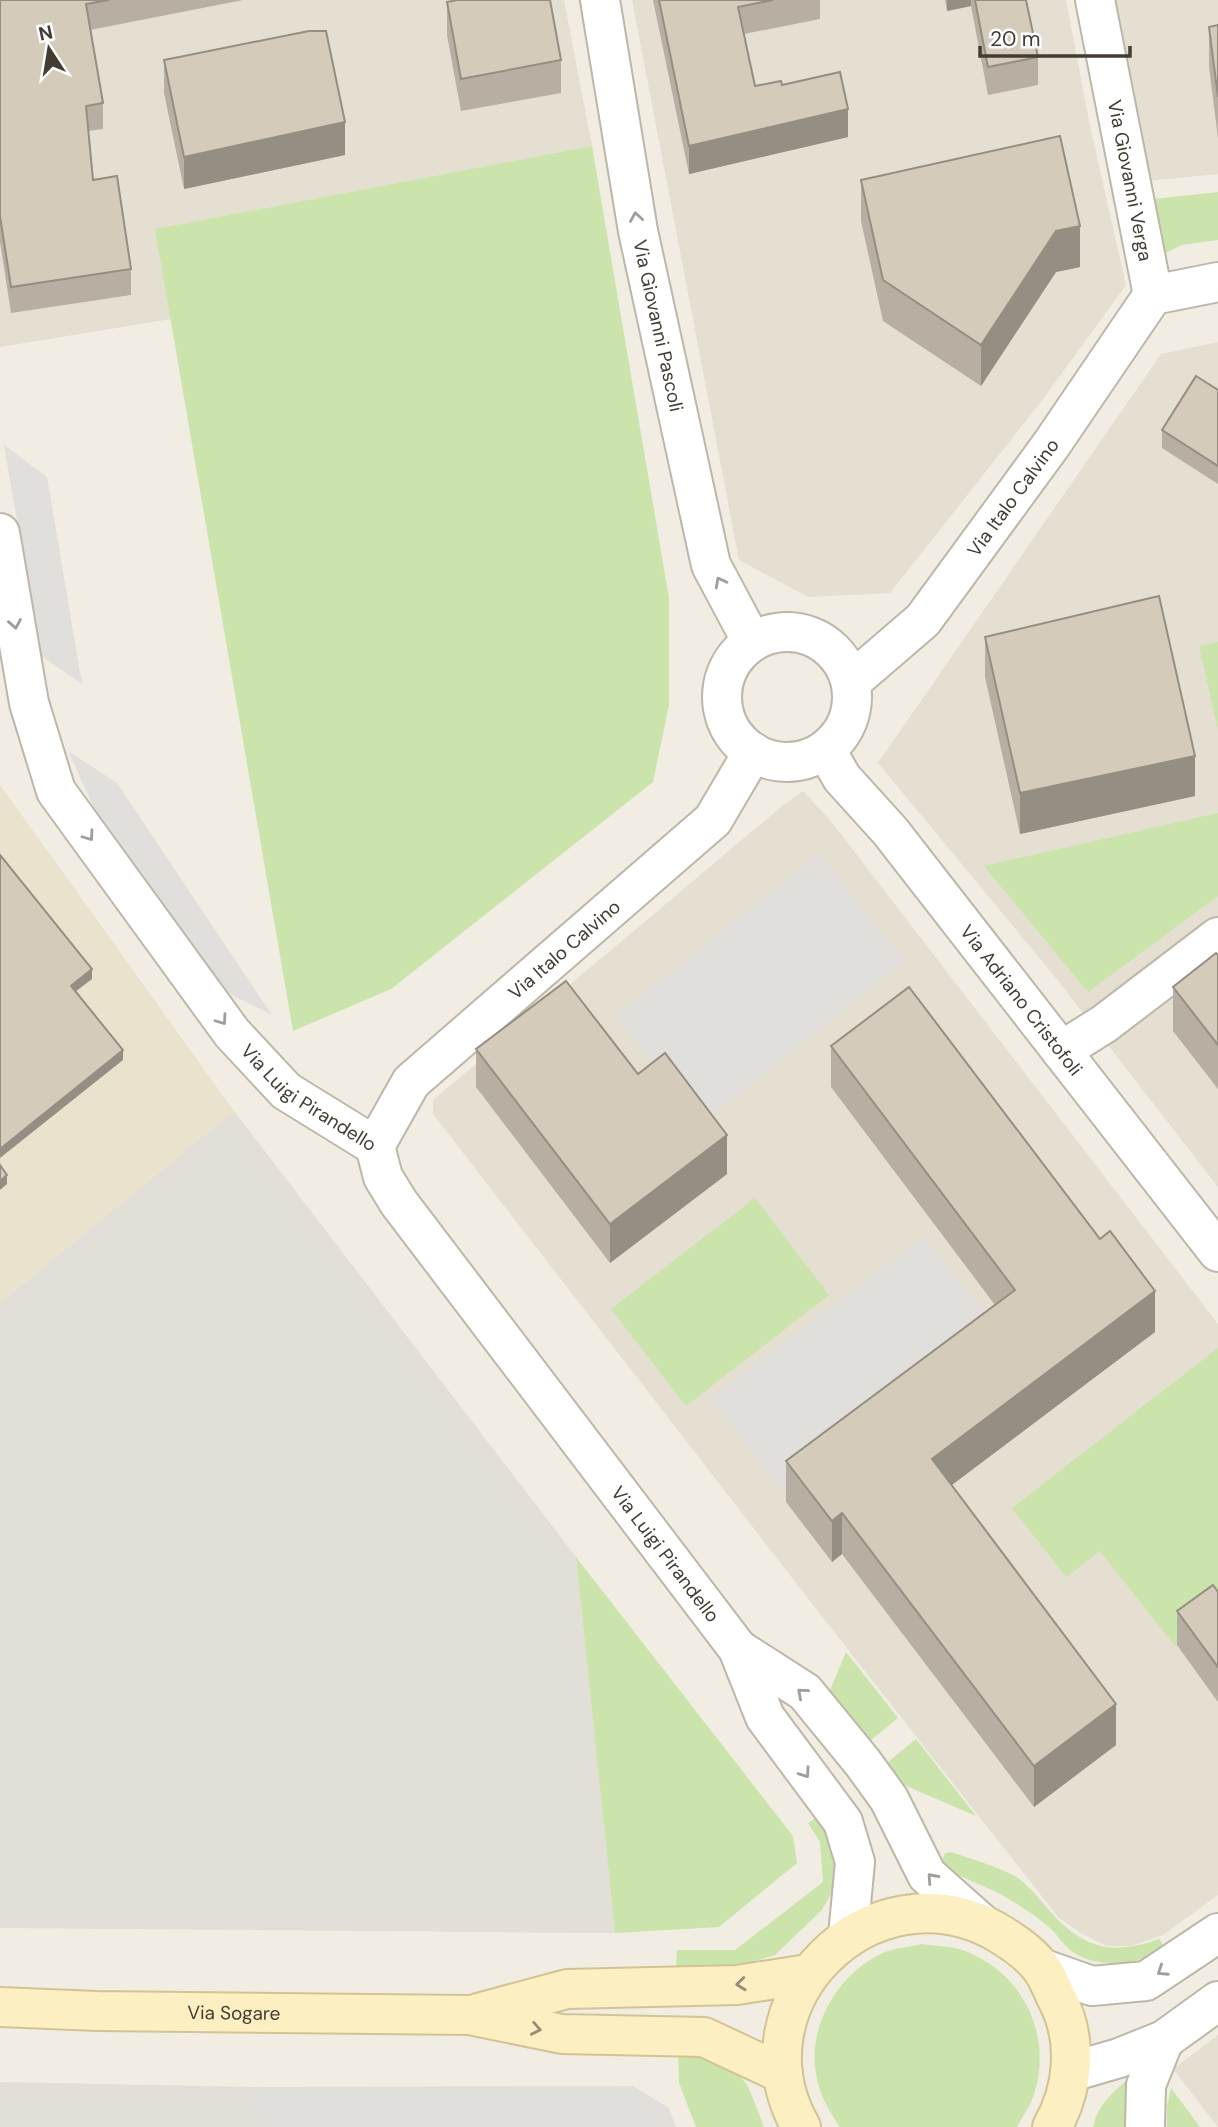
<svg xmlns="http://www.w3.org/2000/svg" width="1218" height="2127" font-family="'DM Sans',sans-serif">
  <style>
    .residential { fill: #e4dfd1 }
    .industrial { fill: #e2ded8 }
    .education { fill: #e9e2cc }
    .green { fill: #cae4ac }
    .parking { fill: #e1dfdb }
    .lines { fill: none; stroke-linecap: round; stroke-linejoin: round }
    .street-casing { stroke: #beb7a9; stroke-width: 42 }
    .secondary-casing { stroke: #d2c395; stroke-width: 42 }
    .street { stroke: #fff; stroke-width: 38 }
    .secondary { stroke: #fcefc1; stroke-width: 38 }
    .wall { fill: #b7afa1 }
    .shaded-wall { fill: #958e83 }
    .building { fill: #d5cbbb; stroke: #958e83; stroke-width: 2 }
    .oneway { stroke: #a09e99 }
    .oneway2 { stroke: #968d73 }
    .labels { text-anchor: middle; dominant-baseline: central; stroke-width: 6; stroke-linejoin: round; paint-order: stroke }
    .street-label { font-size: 19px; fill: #423c33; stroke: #fff }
  </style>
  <rect width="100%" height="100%" fill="#f1ede2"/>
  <g class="residential">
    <path d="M0 0H564L592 146 156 229 171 319 0 347Z"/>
    <path d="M632 0H1066L1090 126 1126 285 1043 399 890 593 808 597 739 560Z"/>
    <path d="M1115 0H1218V174L1146 181Z"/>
    <path d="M1218 342V1187L1056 978 878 763 1161 354Z"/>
    <path d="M803 791 830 820 1218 1324V1895L1163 1935 1131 1946H1107L1082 1934 1058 1917 817 1610 433 1114V1100L781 807Z"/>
    <path d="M1218 2035V2127L1173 2069Z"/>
  </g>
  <g class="industrial">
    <path d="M234 1111 576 1557 615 1933 0 1928V1303Z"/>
    <path d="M0 2082 253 2087 259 2127H0Z"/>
  </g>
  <path class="education" d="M0 785 234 1111 0 1303Z"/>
  <g class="green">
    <path d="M592 146 669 598V705L653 782 391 989 293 1031 155 229Z"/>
    <path d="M1218 192V240L1182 245 1155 258 1144 200Z"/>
    <path d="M1218 642V730L1199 646Z"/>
    <path d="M1218 813V896L1088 992 984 866Z"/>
    <path d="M755 1198 829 1295 686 1406 611 1309Z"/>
    <path d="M1218 1348V1612L1175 1646 1100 1551 1066 1577 1012 1508Z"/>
    <path d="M576 1557 793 1836 797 1863 719 1927 615 1933Z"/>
    <path d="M846 1652 898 1718 870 1741 830 1690Z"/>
    <path d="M916 1739 976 1816 904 1785 887 1763Z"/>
    <path d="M822 1814 836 1836 837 1883 822 1910 775 1955 737 1966H676L677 1950H735L823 1882 820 1842 808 1823Z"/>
    <path d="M951 1852C968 1858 1010 1870 1022 1881 1036 1893 1046 1908 1059 1921 1092 1952 1118 1953 1159 1939L1167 1949C1139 1963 1103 1970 1074 1953 1065 1947 1058 1936 1051 1929 1039 1918 1025 1909 1012 1901 991 1887 966 1881 944 1867L942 1861 945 1853Z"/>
    <path d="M922 1944C934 1946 948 1946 959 1949 1020 1968 1054 2033 1034 2094 1031 2105 1022 2117 1017 2127H840C829 2111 819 2094 816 2074 807 2025 840 1971 885 1952 896 1948 910 1947 922 1944Z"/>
    <path d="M678 2048 731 2066 748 2086 764 2127H696L679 2083Z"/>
    <path d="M1128 2079 1132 2085 1129 2127H1093C1097 2106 1113 2092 1128 2079Z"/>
    <path d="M1171 2088 1200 2127H1167V2106Z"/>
  </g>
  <g class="parking">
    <path d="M4 445 47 477 82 684 40 655Z"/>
    <path d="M68 751 117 783 272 1015 220 989 103 827Z"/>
    <path d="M819 854 904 961 702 1123 616 1017Z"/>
    <path d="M925 1236 998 1332 784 1493 711 1397Z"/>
    <path d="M633 2086 669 2108 676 2127H259L253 2087Z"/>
  </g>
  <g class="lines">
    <defs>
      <g id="street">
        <path id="s1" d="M600 0 638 231 711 565 752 642"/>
        <path id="s2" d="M1095 0 1153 295"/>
        <path d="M1153 295 1218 282"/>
        <path id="s3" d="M0 533 29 703 56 791 232 1033 286 1091 375 1146 383 1177 399 1203 738 1649 765 1717 843 1822 855 1862 848 1936"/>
        <circle cx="787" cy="697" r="65"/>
        <path id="s4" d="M851 682 923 620 1051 445 1153 295"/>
        <path id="s5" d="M826 750 842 778 890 831 1218 1252"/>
        <path d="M1061 1051 1104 1024 1218 937"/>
        <path id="s6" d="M375 1146 411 1082 713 820 753 752"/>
        <path d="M738 1649 805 1692 863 1763 889 1799 927 1875 982 1924"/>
        <path d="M1041 1968 1092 1986 1146 1981 1218 1933"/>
        <path d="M1071 2072 1119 2058 1164 2040 1218 2001"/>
        <path d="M1145 2127 1146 2085 1164 2040"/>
      </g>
      <g id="secondary">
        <path id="s7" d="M0 2007 97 2011 469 2015 562 2034 704 2037 783 2074"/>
        <path d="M478 2013 567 1989 737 1985 808 1974"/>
        <path d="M801 2127C730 2003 871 1863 995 1931 1012 1941 1029 1952 1041 1968 1048 1977 1052 1990 1058 2001 1078 2040 1074 2089 1052 2127"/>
      </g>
    </defs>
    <use href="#street" class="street-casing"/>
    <use href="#secondary" class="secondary-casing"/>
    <use href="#street" class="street"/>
    <use href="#secondary" class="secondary"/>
  </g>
  <g class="wall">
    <path d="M0 0H243L90 30 103 103V129L88 131 93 180 131 269V295L11 313 0 242Z"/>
    <path d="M653 0H820V19L744 34 755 86 782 85 848 137 689 174Z"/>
    <path d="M945 0H1026L1038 57V85L988 95 971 6 947 11Z"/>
    <path d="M447 2 561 60V93L461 111 447 35Z"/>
    <path d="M1218 25V138L1209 67V27Z"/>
    <path d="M164 60 345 155 184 189 164 93Z"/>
    <path d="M861 180 1080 267 1056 272 981 386 883 321 861 221Z"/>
    <path d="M1218 390V484L1162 448V430Z"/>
    <path d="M985 637 1195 796 1020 834 985 677Z"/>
    <path d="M1218 955V1089L1173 1031V987Z"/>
    <path d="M831 1046 1155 1332 951 1485 1116 1745 1034 1807 842 1554 832 1562 786 1502V1461L995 1305 831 1087Z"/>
    <path d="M476 1049 638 1074 727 1174 610 1263 476 1087Z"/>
    <path d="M1218 1592V1702L1177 1645V1611Z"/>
  </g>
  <g class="shaded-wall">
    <path d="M947 0H971V6L947 11Z"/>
    <path d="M848 109V137L689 174V146Z"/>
    <path d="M345 122V155L184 189V157Z"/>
    <path d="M1080 226V267L1056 272 981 386V345L1056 231Z"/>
    <path d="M1195 756V796L1020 834V793Z"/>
    <path d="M92 969V979L71 995V986Z"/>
    <path d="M123 1050V1060L0 1158V1149Z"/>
    <path d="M727 1135V1174L610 1263V1224Z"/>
    <path d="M7 1175V1184L0 1190V1181Z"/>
    <path d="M1155 1291V1332L932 1500V1459Z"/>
    <path d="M842 1513V1554L832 1562V1521Z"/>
    <path d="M1116 1704V1745L1034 1807V1766Z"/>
  </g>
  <g class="building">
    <path d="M0 0H109L86 4 103 103 86 106 93 180 117 176 131 269 11 287 0 216Z"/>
    <path d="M457 0H550L561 60 461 79 447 2Z"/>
    <path d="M659 0H773L738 7 755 86 781 81 782 85 840 72 848 109 689 146Z"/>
    <path d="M975 0H1026L1038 57 988 67Z"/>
    <path d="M1218 25V97L1209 27Z"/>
    <path d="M309 31H326L345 122 184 157 164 60Z"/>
    <path d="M1060 136 1080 226 1056 231 981 345 883 280 861 180Z"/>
    <path d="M1196 376 1218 390V466L1162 430Z"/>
    <path d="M1159 596 1195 756 1020 793 985 637Z"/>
    <path d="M0 855 92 969 71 986 123 1050 0 1149Z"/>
    <path d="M1216 953 1218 955V1045L1173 987Z"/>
    <path d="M566 981 638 1074 665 1053 727 1135 610 1224 476 1049Z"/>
    <path d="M909 987 1100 1239 1110 1231 1155 1291 932 1459 1116 1704 1034 1766 842 1513 832 1521 786 1461 1015 1290 831 1046Z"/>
    <path d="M0 1165 7 1175 0 1181Z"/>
    <path d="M1213 1585 1218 1592V1667L1177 1611Z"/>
  </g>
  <defs><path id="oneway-chevron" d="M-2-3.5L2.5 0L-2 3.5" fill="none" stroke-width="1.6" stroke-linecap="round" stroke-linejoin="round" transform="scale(1.75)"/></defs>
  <g class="oneway">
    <use href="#oneway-chevron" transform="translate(636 217) rotate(-99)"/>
    <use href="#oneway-chevron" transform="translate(720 582) rotate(-118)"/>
    <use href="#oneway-chevron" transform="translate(15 624) rotate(80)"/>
    <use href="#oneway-chevron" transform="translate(89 836) rotate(54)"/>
    <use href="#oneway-chevron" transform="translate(222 1020) rotate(54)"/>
    <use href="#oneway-chevron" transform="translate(802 1693) rotate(-139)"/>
    <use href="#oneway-chevron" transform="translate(805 1773) rotate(55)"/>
    <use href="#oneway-chevron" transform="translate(932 1878) rotate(-132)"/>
    <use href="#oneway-chevron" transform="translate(1162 1971) rotate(147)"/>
  </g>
  <g class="oneway2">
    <use href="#oneway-chevron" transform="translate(741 1984) rotate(174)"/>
    <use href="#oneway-chevron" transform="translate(536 2029) rotate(11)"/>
  </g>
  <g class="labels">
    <g class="street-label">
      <text stroke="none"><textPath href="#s2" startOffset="184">Via Giovanni Verga</textPath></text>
      <text stroke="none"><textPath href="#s1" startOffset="331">Via Giovanni Pascoli</textPath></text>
      <text stroke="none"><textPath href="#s4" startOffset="247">Via Italo Calvino</textPath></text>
      <text stroke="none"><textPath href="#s6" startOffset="276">Via Italo Calvino</textPath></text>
      <text stroke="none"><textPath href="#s5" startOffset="318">Via Adriano Cristofoli</textPath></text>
      <text stroke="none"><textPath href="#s3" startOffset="665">Via Luigi Pirandello</textPath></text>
      <text stroke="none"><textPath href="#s3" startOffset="1251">Via Luigi Pirandello</textPath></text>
      <text stroke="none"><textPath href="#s7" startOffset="234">Via Sogare</textPath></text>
    </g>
  </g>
  <g transform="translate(49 49) rotate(348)" stroke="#ffffff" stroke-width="5" paint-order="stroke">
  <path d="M0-5L12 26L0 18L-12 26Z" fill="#423c33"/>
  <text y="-10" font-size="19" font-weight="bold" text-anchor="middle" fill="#423c33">N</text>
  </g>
  <path d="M980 46v10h150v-10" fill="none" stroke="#423c33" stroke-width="3.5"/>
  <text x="990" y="46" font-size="21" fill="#423c33" stroke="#ffffff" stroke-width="5" paint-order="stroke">20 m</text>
</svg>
